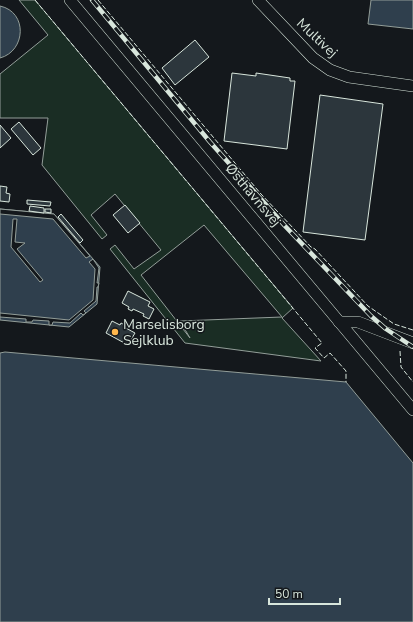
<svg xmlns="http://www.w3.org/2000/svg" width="413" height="622" font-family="'Nunito Sans',sans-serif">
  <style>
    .green { fill: #1a2d24; stroke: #939e99; fill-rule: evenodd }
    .water { fill: #2f3f4d; stroke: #939e99 }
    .pier { fill: #14181c; stroke: #939e99 }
    .building { fill: #2c363c; stroke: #d8e6dc }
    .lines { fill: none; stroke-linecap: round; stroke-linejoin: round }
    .minor-casing { stroke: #d8e6dc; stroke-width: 12 }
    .minor { stroke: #14181c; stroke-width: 11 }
    .rail-casing { stroke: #d8e6dc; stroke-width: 4.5 }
    .rail { stroke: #14181c; stroke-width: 3; stroke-dasharray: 9; stroke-linecap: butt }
    .fence { stroke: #d8e6dc; stroke-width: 1; stroke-dasharray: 5 2; stroke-linecap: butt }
    .poi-dot { fill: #ffb74d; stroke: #14181c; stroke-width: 1.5 }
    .labels { text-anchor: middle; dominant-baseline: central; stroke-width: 3; stroke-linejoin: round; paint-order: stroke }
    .street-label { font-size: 14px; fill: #d8e6dc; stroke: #14181c }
    .poi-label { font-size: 14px; fill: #d8e6dc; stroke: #14181c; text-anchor: start }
  </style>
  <rect width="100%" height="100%" fill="#14181c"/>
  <path class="green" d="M19 0H35L293 308 282 318 321 361 185 343 110 249 115 245 134 269 161 250 115 194 91 215 107 235 102 239 42 165 48 118H0V74L48 35ZM204 225 282 317 180 321 190 338 141 275Z"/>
  <g class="water">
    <path d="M371 0H413V29L368 24Z"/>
    <path d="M0 6C28 12 26 51 0 58Z"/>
    <path d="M0 209 54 214 100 267 97 304 69 327 0 320Z"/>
    <path d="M5 352 346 382 413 463V622H0V353Z"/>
  </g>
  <g class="pier">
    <path d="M0 209 54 214 90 256 86 258 53 219 0 214Z"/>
    <path d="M13 219H17L15 242 25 243 17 249 43 280 40 282 11 247Z"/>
    <path d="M93 259 99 268 97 283H99L98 287H97L96 301 84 311 86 313 83 315 81 313 70 323 53 322 52 325H49V321L33 320 32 322H26V319L0 317V313L69 320 93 300 95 269 89 262Z"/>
  </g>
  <g class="building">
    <path d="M195 40 209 57 175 85 162 68Z"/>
    <path d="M232 73 256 76V73L290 78V81H295L287 149 224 141Z"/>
    <path d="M320 95 383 104 365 240 303 232Z"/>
    <path d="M19 122 41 148 33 155 11 129Z"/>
    <path d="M0 125 11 138 0 148Z"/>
    <path d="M0 186 7 187 6 193 10 194 9 202 0 201Z"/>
    <path d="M27 200 51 202 50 206 27 204Z"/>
    <path d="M125 205 140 223 128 233 113 215Z"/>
    <path d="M30 206 44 208V213L29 211Z"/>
    <path d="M45 209H51V213L45 212Z"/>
    <path d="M61 214 83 240 80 243 58 217Z"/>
    <path d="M128 291 150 302 148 306 154 309 149 319 143 316 144 314 133 309 132 311 128 309 129 307 122 303Z"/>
    <path d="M112 321 120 325 121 323 125 325 124 327 135 333 128 345 106 333Z"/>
  </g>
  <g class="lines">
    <defs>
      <g id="minor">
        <path d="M70 0 413 410"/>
        <path d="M258 0 313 58 330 70 349 77 413 86"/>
        <path d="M339 322H358L413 343"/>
      </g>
    </defs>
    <use href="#minor" class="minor-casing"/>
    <use href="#minor" class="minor"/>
    <defs>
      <path id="rail" d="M92 0 210 142 285 226 371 316 386 329 413 347"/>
    </defs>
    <use href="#rail" class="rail-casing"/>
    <use href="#rail" class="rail"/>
    <g class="fence">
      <path d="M35 0 322 343 315 348 324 358 330 353 346 371V382"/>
      <path d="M98 0 261 194 311 247 315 249 368 306 394 324 413 330"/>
      <path d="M400 351 401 367 413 382"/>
    </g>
  </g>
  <circle class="poi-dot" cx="115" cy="332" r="4"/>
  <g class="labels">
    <g class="street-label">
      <text transform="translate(317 38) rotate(43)">Multivej</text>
      <text transform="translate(253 195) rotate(50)">Østhavnsvej</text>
    </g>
    <g class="poi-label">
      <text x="123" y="324">Marselisborg<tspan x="123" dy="16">Sejlklub</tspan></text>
    </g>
  </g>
  <path d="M269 598v6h71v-6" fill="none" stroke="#d8e6dc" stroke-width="2"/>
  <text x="275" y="598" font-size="12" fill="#d8e6dc" stroke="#14181c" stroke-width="3" paint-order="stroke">50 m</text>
</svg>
